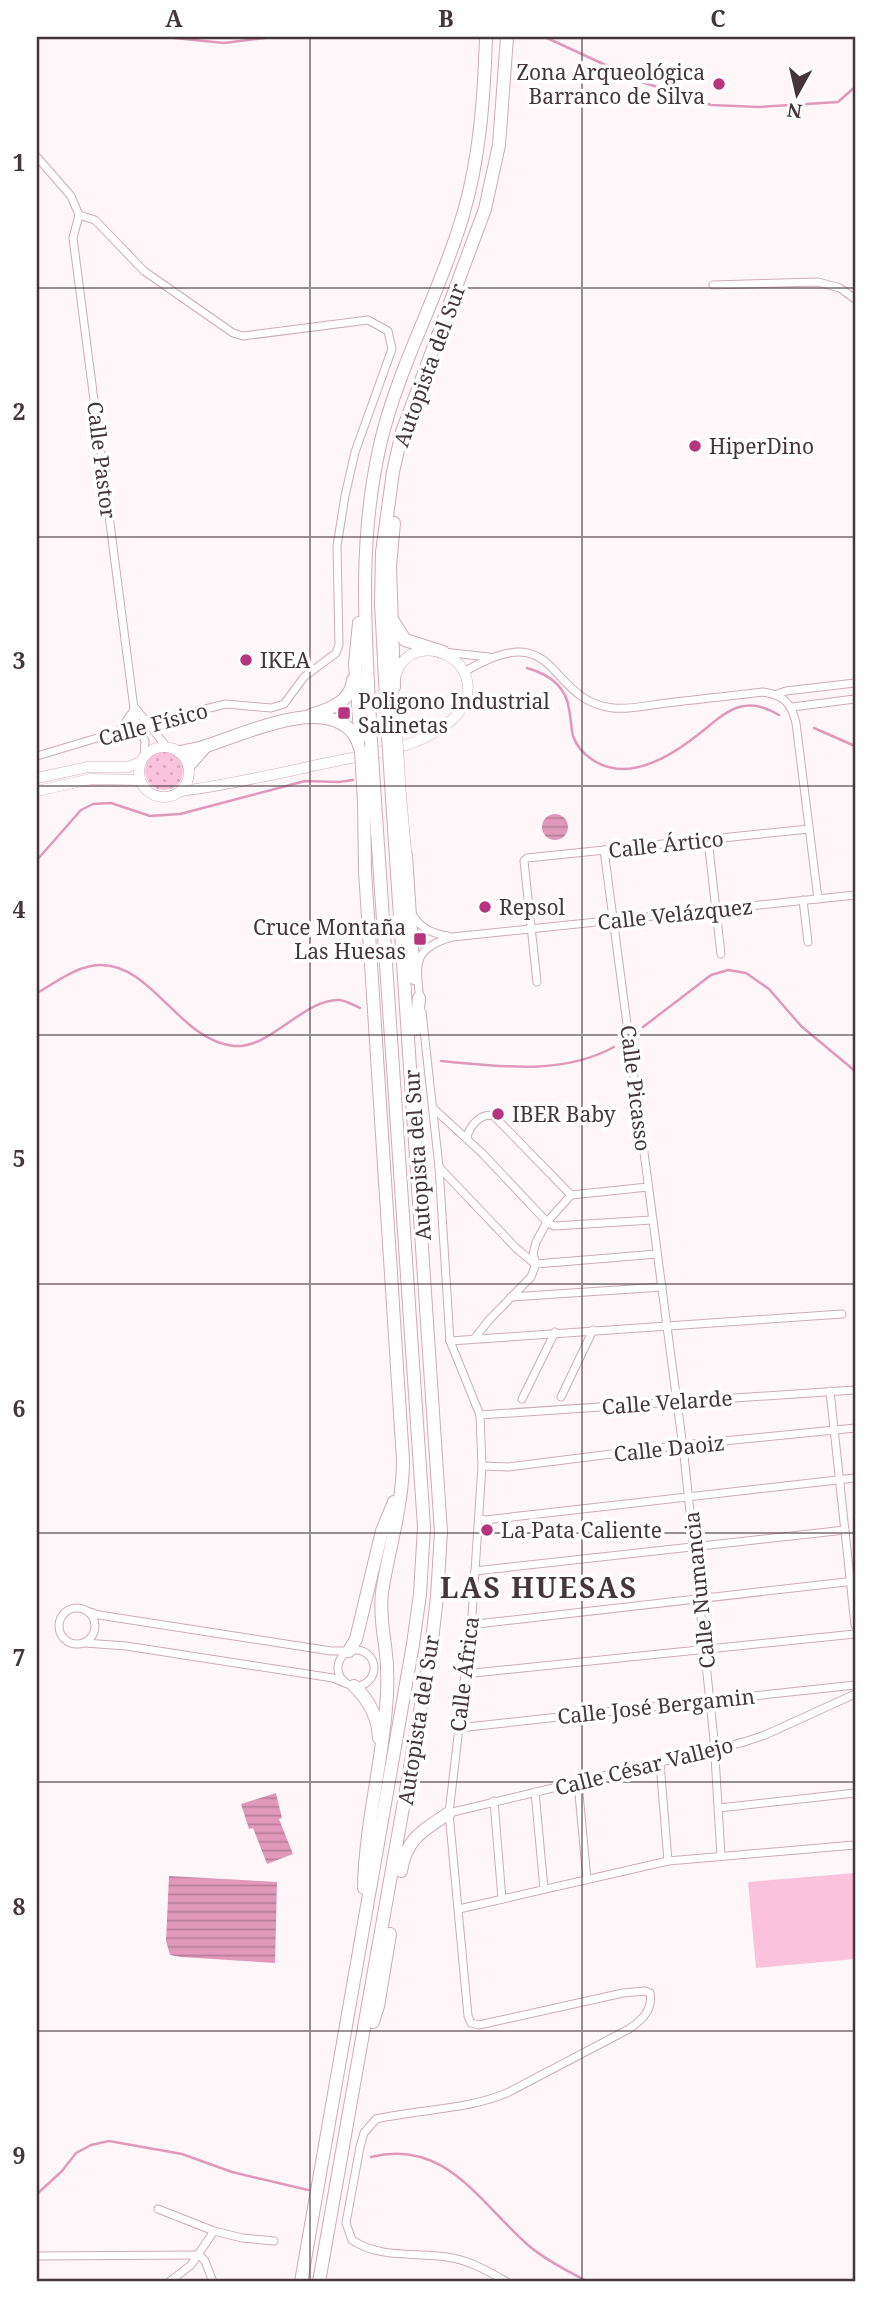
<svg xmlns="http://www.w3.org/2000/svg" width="892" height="2319" font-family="'Noto Serif',serif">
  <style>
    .grass { fill: url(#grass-dots) }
    .garden { fill: #fbc2dc }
    .water { fill: url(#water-rules) }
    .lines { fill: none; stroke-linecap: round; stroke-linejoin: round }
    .stream { stroke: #e099ba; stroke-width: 2.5 }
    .street-casing { stroke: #d0abbb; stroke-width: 9 }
    .secondary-casing { stroke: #d0abbb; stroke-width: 11 }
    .highway-casing { stroke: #d0abbb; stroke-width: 14 }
    .street { stroke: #fff; stroke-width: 7 }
    .secondary { stroke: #fff; stroke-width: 10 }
    .highway { stroke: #fff; stroke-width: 12 }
    .secondary-bridge-casing { stroke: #d0abbb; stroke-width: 11; stroke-linecap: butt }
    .highway-bridge-casing { stroke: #d0abbb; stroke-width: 14; stroke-linecap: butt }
    .secondary-bridge { stroke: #fff; stroke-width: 10 }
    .highway-bridge { stroke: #fff; stroke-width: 12 }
    .grid { fill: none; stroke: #45363c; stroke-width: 2; stroke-opacity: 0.55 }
    .poi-dot { fill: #b6357e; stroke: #fff; stroke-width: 2.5 }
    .labels { text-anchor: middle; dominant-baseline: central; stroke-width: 7; stroke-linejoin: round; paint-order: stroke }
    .poi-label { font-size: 21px; fill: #45363c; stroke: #fff; text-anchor: start }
    .street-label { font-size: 21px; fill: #45363c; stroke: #fff }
    .district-label { font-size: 28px; font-weight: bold; letter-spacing: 2px; fill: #45363c; stroke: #fff }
    .neatline { fill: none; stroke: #45363c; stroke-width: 2.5 }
    .grid-label { font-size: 23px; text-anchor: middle; font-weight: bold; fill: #45363c }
  </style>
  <defs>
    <pattern id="grass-dots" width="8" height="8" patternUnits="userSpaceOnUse" patternTransform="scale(1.75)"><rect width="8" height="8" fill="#fbc2dc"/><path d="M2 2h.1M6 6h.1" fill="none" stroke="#d8a7be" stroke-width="1.8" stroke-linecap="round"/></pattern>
    <pattern id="water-rules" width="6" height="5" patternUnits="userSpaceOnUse" patternTransform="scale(1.75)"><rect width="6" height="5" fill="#e099ba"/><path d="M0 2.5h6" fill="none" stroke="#b77e98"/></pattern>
  </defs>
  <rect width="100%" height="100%" fill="#fef6f9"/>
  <circle class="grass" cx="164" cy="771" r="19"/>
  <path class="garden" d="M855 1873V1959L756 1968 748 1882Z"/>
  <g class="water">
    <circle cx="555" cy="827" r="13"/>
    <path d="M276 1793 282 1818 279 1819 293 1854 267 1864 253 1828 249 1829 241 1804Z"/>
    <path d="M169 1876 277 1882 275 1963 181 1957 170 1955 166 1941Z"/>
  </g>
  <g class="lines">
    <g class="stream">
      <path d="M165 37 224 43 273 37"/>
      <path d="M545 37 642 82 711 105 759 107 838 102 855 87"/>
      <path d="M527 668C548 674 566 686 569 709 571 718 571 728 573 736 580 756 602 769 623 769 648 769 676 752 695 737 724 715 741 692 779 715"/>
      <path d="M814 728 855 746"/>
      <path d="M37 860 81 810 93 804 111 803 150 816 180 814 305 781 339 782 353 780"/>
      <path d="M37 993C55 983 78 965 100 965 152 964 180 1041 234 1046 271 1049 304 998 340 1000 346 1001 354 1005 360 1008"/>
      <path d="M643 1027 711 975 728 970 746 973 769 989 801 1026 855 1071"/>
      <path d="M441 1061C498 1066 561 1076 614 1047"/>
      <path d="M371 2157C445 2138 479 2202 528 2245 545 2260 568 2271 588 2282"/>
      <path d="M37 2194 62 2171 76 2153 91 2145 109 2141 182 2154 232 2172 308 2190"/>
    </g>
    <defs>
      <g id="street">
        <path d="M37 157 71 196 79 215 95 220 144 271 233 333 243 336 368 320 388 331 392 349 355 452 345 496 337 546 339 645 336 653 304 677 284 704 271 708 226 704 147 723 37 756"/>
        <path d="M79 215 73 238 133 701 136 722 145 741 144 756"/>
        <path d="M713 285 818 282 840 288 855 299"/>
        <path d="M443 652 489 657"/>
        <path d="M464 672C562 614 544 700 613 708 630 710 649 705 667 703 699 699 731 696 763 692 783 695 791 702 796 723L818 899"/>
        <path d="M777 694 786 691 855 683"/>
        <path d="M792 707 855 699"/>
        <path d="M136 709 167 747"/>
        <path d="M119 731 134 710"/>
        <path d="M708 840 721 954"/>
        <path d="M604 850 684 1455 714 1740 721 1856"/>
        <path d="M803 900 808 942"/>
        <path d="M415 918C422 930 435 934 448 936"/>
        <path d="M537 982 524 861 527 858 809 829"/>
        <path d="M420 1001C416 963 412 949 452 937L855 895"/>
        <path d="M422 1012 439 1167 450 1341 480 1415 482 1466 472 1616 449 1813 468 2016 471 2023 479 2025 623 1993 645 1991 650 1993C653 2010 642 2020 629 2029L509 2092C468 2110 420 2109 376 2119L364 2133 360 2147 346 2223 352 2240C380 2259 416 2252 447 2257 469 2260 488 2271 507 2282"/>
        <path d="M433 1108 482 1153 547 1222 554 1226 652 1220"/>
        <path d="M467 1139C468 1127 481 1112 494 1116L571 1195"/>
        <path d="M439 1167 516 1248 535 1264"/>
        <path d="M571 1195 648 1187"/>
        <path d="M536 1264 657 1254"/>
        <path d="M511 1297 662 1287"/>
        <path d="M475 1338 488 1321 531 1277 536 1264 533 1254 536 1242 547 1222 571 1195"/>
        <path d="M450 1341 842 1314"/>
        <path d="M830 1391 855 1625"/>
        <path d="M561 1397 593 1330"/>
        <path d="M522 1399 555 1332"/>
        <path d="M480 1415 855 1390"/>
        <path d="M482 1466 508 1467 683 1445 855 1428"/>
        <path d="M479 1518 485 1520 855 1478"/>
        <path d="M475 1571 845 1530"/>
        <circle cx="77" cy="1626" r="18"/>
        <path d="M90 1612 99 1615 331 1651H349"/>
        <path d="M471 1622 477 1624 855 1581"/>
        <path d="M85 1643 126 1646 333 1678 345 1683"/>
        <circle cx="356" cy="1668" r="18"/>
        <path d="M464 1674 855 1634"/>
        <path d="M458 1728 855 1685"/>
        <path d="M660 1763 668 1861"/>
        <path d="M578 1783 587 1880"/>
        <path d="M535 1792 544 1889"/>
        <path d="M494 1801 502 1899"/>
        <path d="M719 1808 855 1793"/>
        <path d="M449 1813 744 1742 765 1735 855 1694"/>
        <path d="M459 1909 668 1861 855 1845"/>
        <path d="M158 2209 214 2231 242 2238 274 2241"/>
        <path d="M199 2255 205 2261 213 2282"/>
        <path d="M37 2256 199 2255"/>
        <path d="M169 2282 191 2265 214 2231"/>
      </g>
      <g id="secondary">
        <circle cx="164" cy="772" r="25"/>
        <path d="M37 778 88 767H128L141 762"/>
        <path d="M37 791 91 779 140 780"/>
        <path d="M181 791C229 785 275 774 322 764 352 757 387 753 415 742 431 735 449 726 459 712 494 662 414 624 396 674 390 691 396 714 397 732"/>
        <path d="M401 796 407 861"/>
      </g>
      <g id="highway">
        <path d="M394 523 390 566 394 687"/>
        <path d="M393 621 405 640 443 652"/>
        <path d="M359 623 355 664 361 744"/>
        <path d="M311 715C330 709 351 702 353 680"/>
        <path d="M388 736 381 603 382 552 393 472 402 432 485 209 499 145 507 37"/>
        <path d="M371 741C366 639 357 546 380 445 398 366 440 294 463 215 480 158 484 97 486 37"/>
        <path d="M180 752C188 750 198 749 206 746 242 735 321 696 352 732 357 737 359 745 361 751"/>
        <path d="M189 765 206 746"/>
        <path d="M364 802 365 871 403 1460C403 1505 389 1548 382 1592 380 1610 382 1626 385 1645 388 1666 388 1687 386 1708 381 1769 365 1828 364 1888"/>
        <path d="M406 855 414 978"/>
        <path d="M416 1029 419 998"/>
        <path d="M349 1651 356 1639 382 1531 394 1502"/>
        <path d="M354 1686C369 1700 378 1717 379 1738"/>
        <path d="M401 1871C406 1838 424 1830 449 1813"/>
        <path d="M373 2022 378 2006 390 1934"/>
        <path d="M301 2282 413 1644 420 1594 424 1527 375 801"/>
        <path d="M319 2282 431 1649 437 1597 441 1532 392 798"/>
      </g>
    </defs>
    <use href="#street" class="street-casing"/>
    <use href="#secondary" class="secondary-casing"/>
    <use href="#highway" class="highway-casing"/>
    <use href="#street" class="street"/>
    <use href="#secondary" class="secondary"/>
    <use href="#highway" class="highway"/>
    <defs>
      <path id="secondary-bridge" d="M397 732 401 796"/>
      <g id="highway-bridge">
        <path d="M388 736 392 798"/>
        <path d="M371 741 375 801"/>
        <path d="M361 751 364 802"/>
      </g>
    </defs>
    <use href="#secondary-bridge" class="secondary-bridge-casing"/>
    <use href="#highway-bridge" class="highway-bridge-casing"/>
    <use href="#secondary-bridge" class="secondary-bridge"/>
    <use href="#highway-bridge" class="highway-bridge"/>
  </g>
  <path class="grid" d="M310 37V2282M582 37V2282M37 288H855M37 537H855M37 786H855M37 1035H855M37 1284H855M37 1533H855M37 1782H855M37 2031H855"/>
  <g class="poi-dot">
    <circle cx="719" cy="84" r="7"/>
    <circle cx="695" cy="446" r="7"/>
    <circle cx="246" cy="660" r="7"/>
    <rect x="337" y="706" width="14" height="14" rx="3.5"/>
    <circle cx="485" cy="907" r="7"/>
    <rect x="413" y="932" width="14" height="14" rx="3.5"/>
    <circle cx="498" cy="1114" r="7"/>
    <circle cx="487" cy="1530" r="7"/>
  </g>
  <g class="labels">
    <g class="poi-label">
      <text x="705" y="72" text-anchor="end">Zona Arqueológica<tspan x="705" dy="24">Barranco de Silva</tspan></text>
      <text x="709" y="446">HiperDino</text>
      <text x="260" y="660">IKEA</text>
      <text x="358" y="701">Poligono Industrial<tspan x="358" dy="24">Salinetas</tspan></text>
      <text x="499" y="907">Repsol</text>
      <text x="406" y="927" text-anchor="end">Cruce Montaña<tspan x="406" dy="24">Las Huesas</tspan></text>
      <text x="512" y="1114">IBER Baby</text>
      <text x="501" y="1530">La Pata Caliente</text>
    </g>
    <g class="street-label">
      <text transform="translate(429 365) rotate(-70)">Autopista del Sur</text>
      <text transform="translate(102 460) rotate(83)">Calle Pastor</text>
      <text transform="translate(153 724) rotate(-15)">Calle Físico</text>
      <text transform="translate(666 844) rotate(-6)">Calle Ártico</text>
      <text transform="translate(675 914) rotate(-6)">Calle Velázquez</text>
      <text transform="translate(636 1088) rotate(83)">Calle Picasso</text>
      <text transform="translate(417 1155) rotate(-94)">Autopista del Sur</text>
      <text transform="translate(667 1402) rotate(-4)">Calle Velarde</text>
      <text transform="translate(669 1448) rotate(-6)">Calle Daoiz</text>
      <text transform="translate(699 1590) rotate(-96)">Calle Numancia</text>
      <text transform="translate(464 1674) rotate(-83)">Calle África</text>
      <text transform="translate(656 1706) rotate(-6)">Calle José Bergamin</text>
      <text transform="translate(418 1720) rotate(-81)">Autopista del Sur</text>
      <text transform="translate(644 1766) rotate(-14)">Calle César Vallejo</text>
    </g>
    <g class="district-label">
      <text x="539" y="1587">LAS HUESAS</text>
    </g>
  </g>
  <rect width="892" height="2319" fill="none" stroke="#ffffff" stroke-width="77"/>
  <g transform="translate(797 94) rotate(188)" stroke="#ffffff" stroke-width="5" paint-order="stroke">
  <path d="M0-5L12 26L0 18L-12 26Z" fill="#45363c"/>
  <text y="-10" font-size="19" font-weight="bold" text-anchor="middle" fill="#45363c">N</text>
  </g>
  <rect x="38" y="38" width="816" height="2242" class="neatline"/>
  <g class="grid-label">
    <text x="174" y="27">A</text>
    <text x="446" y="27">B</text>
    <text x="718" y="27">C</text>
    <text x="19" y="171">1</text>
    <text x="19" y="420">2</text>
    <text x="19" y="669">3</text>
    <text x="19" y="918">4</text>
    <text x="19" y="1167">5</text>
    <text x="19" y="1417">6</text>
    <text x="19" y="1666">7</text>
    <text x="19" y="1915">8</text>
    <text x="19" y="2164">9</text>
  </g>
</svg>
